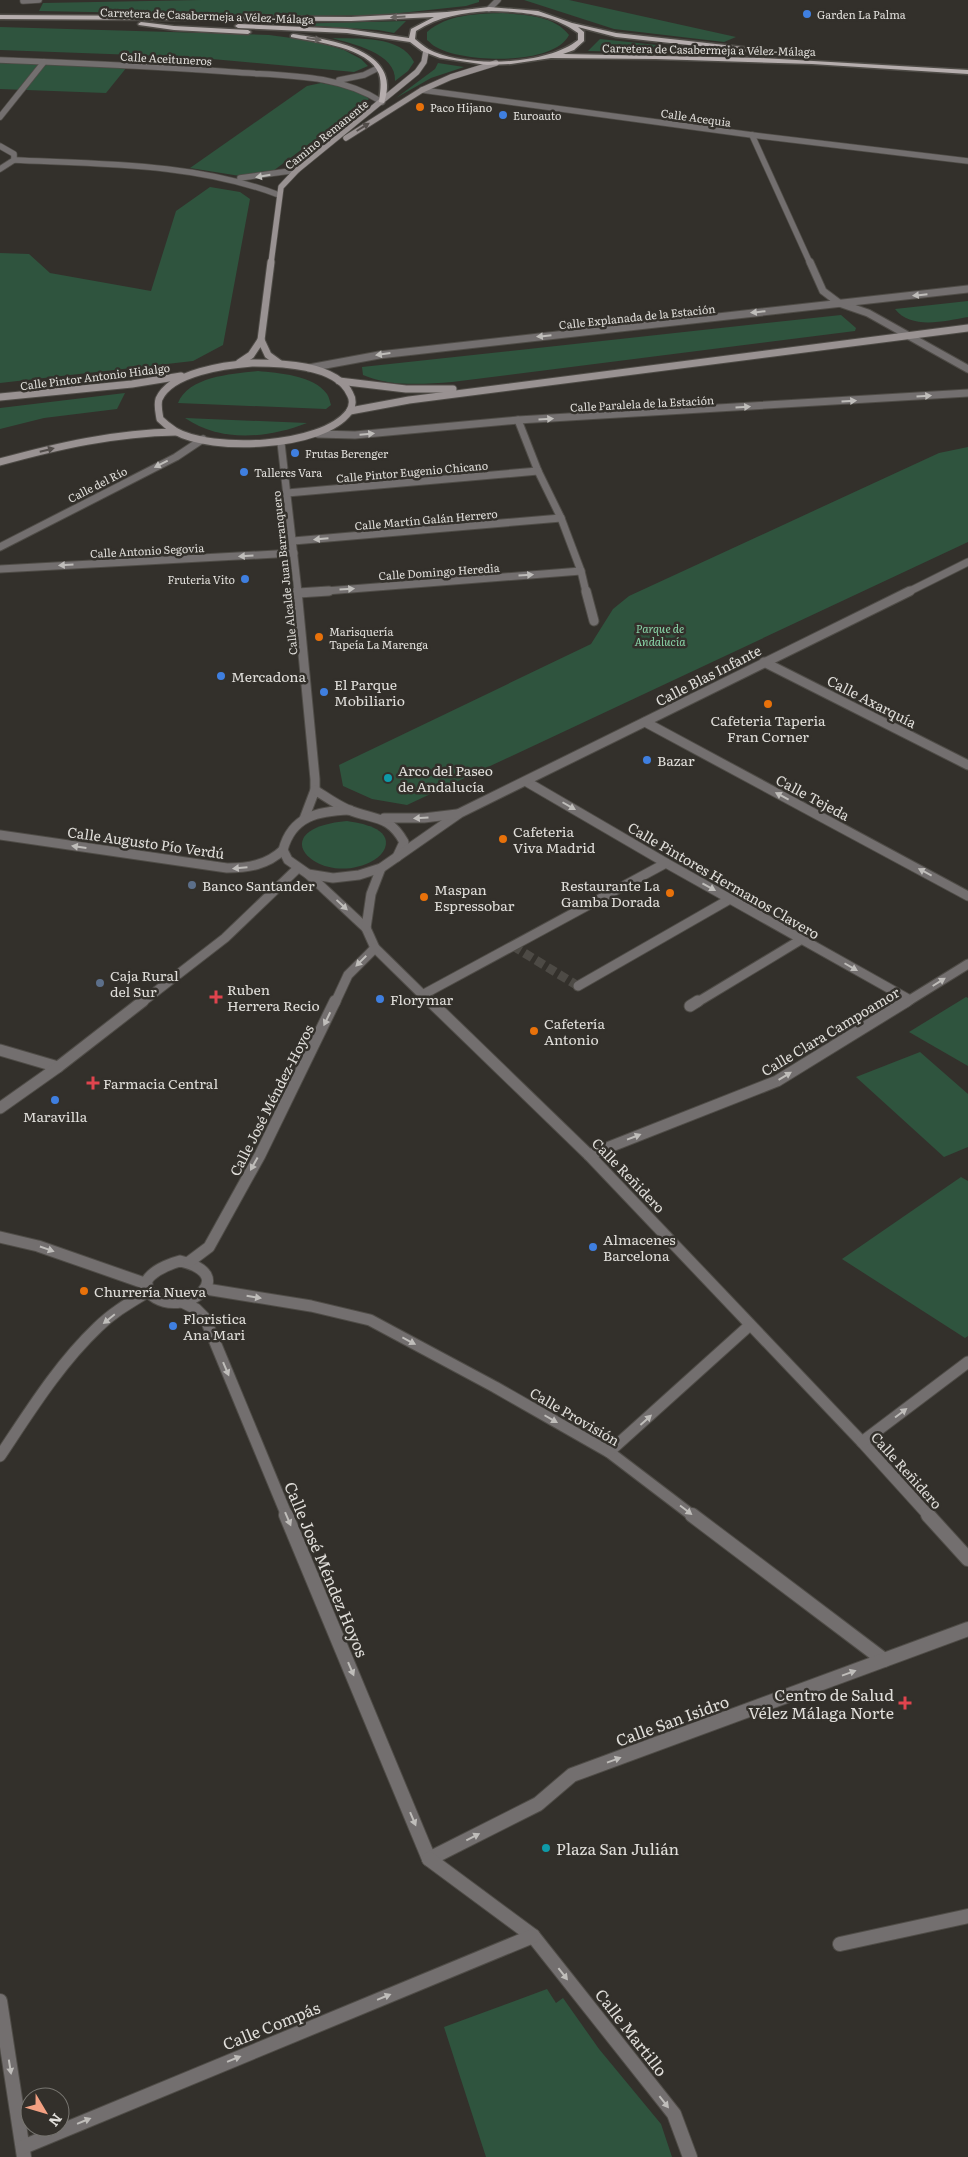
<svg xmlns="http://www.w3.org/2000/svg" width="968" height="2157" font-family="Literata,serif">
  <style>
    .green { fill: #2f543e }
    .lines { fill: none; stroke-linecap: round; stroke-linejoin: round }
    .street-tunnel { stroke: #4d4a45; stroke-width: 9; stroke-dasharray: 9 4.5; stroke-linecap: butt }
    .lane-far2-casing { stroke: #4f4c47; stroke-width: 7 }
    .lane-far1-casing { stroke: #4f4c47; stroke-width: 11 }
    .lane-casing { stroke: #4f4c47; stroke-width: 13 }
    .street-far4-casing { stroke: #4f4c47; stroke-width: 7 }
    .street-far3-casing { stroke: #4f4c47; stroke-width: 9 }
    .street-far2-casing { stroke: #4f4c47; stroke-width: 11 }
    .street-far1-casing { stroke: #4f4c47; stroke-width: 13 }
    .street-casing { stroke: #4f4c47; stroke-width: 16 }
    .secondary-far1-casing { stroke: #4f4c47; stroke-width: 7 }
    .secondary-casing { stroke: #4f4c47; stroke-width: 9 }
    .primary-casing { stroke: #4f4c47; stroke-width: 3 }
    .lane-far2 { stroke: #736f6f; stroke-width: 5.5 }
    .lane-far1 { stroke: #736f6f; stroke-width: 9 }
    .lane { stroke: #736f6f; stroke-width: 11 }
    .street-far4 { stroke: #736f6f; stroke-width: 5.5 }
    .street-far3 { stroke: #736f6f; stroke-width: 7 }
    .street-far2 { stroke: #736f6f; stroke-width: 9 }
    .street-far1 { stroke: #736f6f; stroke-width: 11 }
    .street { stroke: #736f6f; stroke-width: 14 }
    .secondary-far1 { stroke: #999292; stroke-width: 5.5 }
    .secondary { stroke: #999292; stroke-width: 7 }
    .primary { fill: #b5adad; fill-rule: evenodd }
    .oneway { fill: #67625f }
    .oneway2 { fill: #524d4a }
    .oneway3 { fill: #bfbdba }
    .shop-dot { fill: #3f7fe0; stroke: #33302b; stroke-width: 2 }
    .food-dot { fill: #e8710a; stroke: #33302b; stroke-width: 2 }
    .culture-dot { fill: #0f9aa8; stroke: #33302b; stroke-width: 2 }
    .service-dot { fill: #5c6f8a; stroke: #33302b; stroke-width: 2 }
    .health-dot { fill: #e0444e; stroke: #33302b; stroke-width: 2 }
    .labels { text-anchor: middle; dominant-baseline: central; stroke-width: 5; stroke-linejoin: round; paint-order: stroke }
    .far-poi-label { font-size: 11px; fill: #e0deda; stroke: #33302b; text-anchor: start }
    .far-street-label { font-size: 11px; fill: #e0deda; stroke: #33302b }
    .far-park-label { font-size: 11px; font-style: italic; fill: #89d3a7; stroke: #33302b }
    .street-label { font-size: 14px; fill: #e0deda; stroke: #33302b }
    .poi-label { font-size: 14px; fill: #e0deda; stroke: #33302b; text-anchor: start }
    .near-street-label { font-size: 16px; fill: #e0deda; stroke: #33302b }
    .near-poi-label { font-size: 16px; fill: #e0deda; stroke: #33302b; text-anchor: end }
  </style>
  <rect width="100%" height="100%" fill="#33302b"/>
  <g class="green">
    <path d="M201 0H479V2L466 6 382 15 299 16 39 11 43 3Z"/>
    <path d="M524 0H569L736 37 724 42 614 29Z"/>
    <path d="M503 13C525 15 554 15 569 35 554 66 463 63 436 47 433 46 430 42 427 40V32C448 14 476 14 503 13Z"/>
    <path d="M406 21 394 33 378 30 287 24Z"/>
    <path d="M0 27 269 35 314 41 344 50 361 59 368 66 354 72 190 57 0 50Z"/>
    <path d="M332 38C357 39 401 35 414 62L408 71 395 81C397 53 352 44 332 38Z"/>
    <path d="M600 39 742 54 588 51Z"/>
    <path d="M0 63 127 67 106 93 0 89Z"/>
    <path d="M438 63 464 67 431 78 396 98 435 69Z"/>
    <path d="M321 83 359 90 369 99 273 171 240 176 190 168 307 86Z"/>
    <path d="M210 187 240 192 250 199 223 345 193 361 0 383V253L29 254 50 273 151 291 176 211Z"/>
    <path d="M968 301V317C945 321 911 330 895 309Z"/>
    <path d="M841 315 856 328 855 331 452 382C424 384 390 387 363 375L362 367Z"/>
    <path d="M258 371C278 373 314 375 327 394 329 397 330 402 331 405L326 409 178 403C189 376 232 374 258 371Z"/>
    <path d="M125 393 117 409 44 418 0 429V408Z"/>
    <path d="M185 418 307 423C269 438 221 443 185 418Z"/>
    <path d="M968 447V542L407 805 372 799 343 786 339 765 591 644 613 609 629 596 939 453Z"/>
    <path d="M347 821C360 823 392 828 385 848 383 853 379 857 374 860 321 891 257 829 347 821Z"/>
    <path d="M966 997 968 998V1066L909 1032Z"/>
    <path d="M920 1052 968 1094V1147L944 1157 856 1077Z"/>
    <path d="M961 1177 968 1181V1336L965 1338 842 1259Z"/>
    <path d="M547 1989 556 2003 563 1998 599 2049 661 2124 672 2157H486L444 2027Z"/>
  </g>
  <g class="lines">
    <path class="street-tunnel" d="M513 946 578 986"/>
    <defs>
      <path id="lane-far2" d="M23 1 39 0"/>
      <g id="lane-far1">
        <path d="M578 986 730 899"/>
        <path d="M696 1003 802 939"/>
      </g>
      <path id="lane" d="M690 1006 698 1001"/>
      <g id="street-far4">
        <path d="M489 9 498 0"/>
        <path d="M0 60C77 63 154 66 232 72 283 76 337 73 382 102"/>
        <path d="M339 80 364 75 378 68"/>
        <path d="M422 90 752 135 968 161"/>
        <path d="M0 117 44 62"/>
        <path d="M752 135 810 263"/>
        <path d="M0 146 14 154V160L0 169"/>
        <path d="M14 160C102 164 196 163 279 195"/>
        <path d="M240 178 297 170"/>
      </g>
      <g id="street-far3">
        <path d="M810 262 823 291 839 303 868 313 968 369"/>
        <path d="M309 368 379 355 968 289"/>
        <path d="M518 420 538 471 561 518 581 571 586 592"/>
        <path d="M318 434 355 435 518 420 968 393"/>
        <path d="M281 443 298 592"/>
        <path d="M287 493 538 471"/>
        <path d="M293 541 561 518"/>
        <path d="M0 547 176 457 203 439"/>
        <path d="M0 569 294 553"/>
        <path d="M313 592 581 571"/>
        <path d="M908 592 968 562"/>
      </g>
      <g id="street-far2">
        <path d="M297 591 315 779V790L304 819"/>
        <path d="M586 591 594 621"/>
        <path d="M298 593 329 591"/>
        <path d="M764 662 968 765"/>
        <path d="M645 722 968 896"/>
        <path d="M527 782 666 863 910 1000"/>
        <path d="M315 790C326 797 337 805 349 810 375 820 389 815 404 842L397 857"/>
        <path d="M350 810C318 811 292 816 283 850L288 860 308 874 333 878 359 875 381 868 460 813 910 591"/>
        <path d="M384 818H424L457 814"/>
        <path d="M0 835 227 868C248 868 267 865 283 850"/>
        <path d="M308 874 366 928 375 948 431 1003"/>
        <path d="M366 928 371 894 381 868"/>
        <path d="M424 994 666 863"/>
        <path d="M141 1003 225 938 298 868"/>
        <path d="M335 1003 348 975 375 948"/>
        <path d="M905 1003 968 964"/>
      </g>
      <g id="street-far1">
        <path d="M430 1001 589 1155 862 1442 929 1516"/>
        <path d="M0 1050 58 1067"/>
        <path d="M0 1108 58 1067 143 1001"/>
        <path d="M589 1155 777 1081 907 1001"/>
        <path d="M0 1237 38 1246 147 1284"/>
        <path d="M180 1261C240 1275 188 1316 156 1298 128 1282 164 1265 180 1261Z"/>
        <path d="M189 1262 209 1247 260 1155 335 1001"/>
        <path d="M206 1289 311 1306 370 1320 495 1387 609 1452 693 1516"/>
        <path d="M182 1302 196 1309 205 1318 287 1516"/>
        <path d="M862 1442 968 1362"/>
        <path d="M609 1452 750 1325"/>
        <path d="M0 1456C30 1411 59 1364 98 1327 113 1312 131 1302 149 1291"/>
      </g>
      <g id="street">
        <path d="M286 1515 429 1859"/>
        <path d="M692 1515 884 1660"/>
        <path d="M928 1515 968 1559"/>
        <path d="M429 1859 538 1804 572 1775 968 1629"/>
        <path d="M429 1859 533 1936 674 2114 690 2157"/>
        <path d="M840 1944 968 1916"/>
        <path d="M0 2001 24 2157"/>
        <path d="M23 2147 533 1936"/>
      </g>
      <g id="secondary-far1">
        <path d="M346 138 422 90 451 77 496 63"/>
        <path d="M271 263 281 187 297 170 417 72 424 62 426 51"/>
      </g>
      <g id="secondary">
        <path d="M261 340 271 262"/>
        <path d="M239 363 251 355 261 340 268 355 279 363"/>
        <path d="M252 363C279 363 337 364 350 394 353 399 353 406 349 412 322 448 211 452 175 431 169 427 164 423 160 419 159 413 157 405 159 399 171 372 226 365 252 363Z"/>
        <path d="M339 381 406 389H453"/>
        <path d="M0 397 132 384 181 376"/>
        <path d="M350 411 409 400 968 328"/>
        <path d="M0 462C58 446 115 433 176 432"/>
      </g>
      <g id="primary">
        <path d="M489 7 538 11 572 23 616 33 761 49 764 51 761 53 616 37 578 27 584 32V41L574 50 563 54 760 58 968 70V74L812 64 656 59 551 58 511 64 487 65 440 58 422 51 410 42 347 33 238 28 235 26 238 24 347 29 409 38 411 29 434 17 351 21 0 19V15L351 17 447 12ZM489 11C521 12 551 13 578 33V40C546 66 463 68 428 49 423 46 419 42 415 39L416 31C439 16 463 13 489 11Z"/>
        <path d="M141 22 174 26 248 30 251 32 248 34 174 30 139 25 138 24Z"/>
        <path d="M293 34C330 40 403 49 384 103L379 102C380 93 382 83 379 74 369 47 315 42 291 37V35Z"/>
      </g>
    </defs>
    <use href="#lane-far2" class="lane-far2-casing"/>
    <use href="#lane-far1" class="lane-far1-casing"/>
    <use href="#lane" class="lane-casing"/>
    <use href="#street-far4" class="street-far4-casing"/>
    <use href="#street-far3" class="street-far3-casing"/>
    <use href="#street-far2" class="street-far2-casing"/>
    <use href="#street-far1" class="street-far1-casing"/>
    <use href="#street" class="street-casing"/>
    <use href="#secondary-far1" class="secondary-far1-casing"/>
    <use href="#secondary" class="secondary-casing"/>
    <use href="#primary" class="primary-casing"/>
    <use href="#lane-far2" class="lane-far2"/>
    <use href="#lane-far1" class="lane-far1"/>
    <use href="#lane" class="lane"/>
    <use href="#street-far4" class="street-far4"/>
    <use href="#street-far3" class="street-far3"/>
    <use href="#street-far2" class="street-far2"/>
    <use href="#street-far1" class="street-far1"/>
    <use href="#street" class="street"/>
    <use href="#secondary-far1" class="secondary-far1"/>
    <use href="#secondary" class="secondary"/>
    <use href="#primary" class="primary"/>
  </g>
  <defs><path id="oneway-solid" d="M-6-.8H1V-3.2L6.5 0L1 3.2V.8H-6Z" transform="scale(1.25)"/></defs>
  <g class="oneway">
    <use href="#oneway-solid" transform="translate(398 17) rotate(177)"/>
    <use href="#oneway-solid" transform="translate(314 39) rotate(8)"/>
  </g>
  <g class="oneway2">
    <use href="#oneway-solid" transform="translate(363 127) rotate(-32)"/>
    <use href="#oneway-solid" transform="translate(47 450) rotate(-14)"/>
  </g>
  <g class="oneway3">
    <use href="#oneway-solid" transform="translate(263 176) rotate(170)"/>
    <use href="#oneway-solid" transform="translate(920 295) rotate(174)"/>
    <use href="#oneway-solid" transform="translate(758 312) rotate(174)"/>
    <use href="#oneway-solid" transform="translate(544 336) rotate(174)"/>
    <use href="#oneway-solid" transform="translate(383 354) rotate(172)"/>
    <use href="#oneway-solid" transform="translate(924 396) rotate(-3)"/>
    <use href="#oneway-solid" transform="translate(849 401) rotate(-3)"/>
    <use href="#oneway-solid" transform="translate(743 407) rotate(-4)"/>
    <use href="#oneway-solid" transform="translate(546 419) rotate(-3)"/>
    <use href="#oneway-solid" transform="translate(367 434) rotate(-5)"/>
    <use href="#oneway-solid" transform="translate(161 464) rotate(153)"/>
    <use href="#oneway-solid" transform="translate(321 539) rotate(175)"/>
    <use href="#oneway-solid" transform="translate(246 556) rotate(177)"/>
    <use href="#oneway-solid" transform="translate(66 565) rotate(177)"/>
    <use href="#oneway-solid" transform="translate(526 575) rotate(-4)"/>
    <use href="#oneway-solid" transform="translate(347 589) rotate(-4)"/>
    <use href="#oneway-solid" transform="translate(782 796) rotate(-152)"/>
    <use href="#oneway-solid" transform="translate(569 806) rotate(30)"/>
    <use href="#oneway-solid" transform="translate(421 818) rotate(176)"/>
    <use href="#oneway-solid" transform="translate(79 847) rotate(-172)"/>
    <use href="#oneway-solid" transform="translate(240 868) rotate(175)"/>
    <use href="#oneway-solid" transform="translate(925 872) rotate(-152)"/>
    <use href="#oneway-solid" transform="translate(709 887) rotate(29)"/>
    <use href="#oneway-solid" transform="translate(342 905) rotate(43)"/>
    <use href="#oneway-solid" transform="translate(361 961) rotate(135)"/>
    <use href="#oneway-solid" transform="translate(851 967) rotate(30)"/>
    <use href="#oneway-solid" transform="translate(939 982) rotate(-32)"/>
    <use href="#oneway-solid" transform="translate(327 1019) rotate(116)"/>
    <use href="#oneway-solid" transform="translate(785 1076) rotate(-31)"/>
    <use href="#oneway-solid" transform="translate(634 1137) rotate(-21)"/>
    <use href="#oneway-solid" transform="translate(254 1164) rotate(119)"/>
    <use href="#oneway-solid" transform="translate(47 1249) rotate(19)"/>
    <use href="#oneway-solid" transform="translate(254 1297) rotate(9)"/>
    <use href="#oneway-solid" transform="translate(109 1319) rotate(141)"/>
    <use href="#oneway-solid" transform="translate(409 1341) rotate(28)"/>
    <use href="#oneway-solid" transform="translate(226 1369) rotate(67)"/>
    <use href="#oneway-solid" transform="translate(901 1413) rotate(-37)"/>
    <use href="#oneway-solid" transform="translate(551 1419) rotate(30)"/>
    <use href="#oneway-solid" transform="translate(646 1420) rotate(-42)"/>
    <use href="#oneway-solid" transform="translate(686 1510) rotate(37)"/>
    <use href="#oneway-solid" transform="translate(288 1519) rotate(67)"/>
    <use href="#oneway-solid" transform="translate(351 1669) rotate(67)"/>
    <use href="#oneway-solid" transform="translate(849 1673) rotate(-20)"/>
    <use href="#oneway-solid" transform="translate(614 1760) rotate(-20)"/>
    <use href="#oneway-solid" transform="translate(413 1819) rotate(67)"/>
    <use href="#oneway-solid" transform="translate(473 1837) rotate(-27)"/>
    <use href="#oneway-solid" transform="translate(563 1974) rotate(52)"/>
    <use href="#oneway-solid" transform="translate(384 1997) rotate(-22)"/>
    <use href="#oneway-solid" transform="translate(234 2059) rotate(-22)"/>
    <use href="#oneway-solid" transform="translate(10 2067) rotate(81)"/>
    <use href="#oneway-solid" transform="translate(664 2102) rotate(52)"/>
    <use href="#oneway-solid" transform="translate(84 2121) rotate(-22)"/>
  </g>
  <g class="shop-dot">
    <circle cx="807" cy="14" r="5"/>
    <circle cx="503" cy="115" r="5"/>
    <circle cx="295" cy="453" r="5"/>
    <circle cx="244" cy="472" r="5"/>
    <circle cx="245" cy="579" r="5"/>
    <circle cx="221" cy="676" r="5"/>
    <circle cx="324" cy="692" r="5"/>
    <circle cx="647" cy="760" r="5"/>
    <circle cx="380" cy="999" r="5"/>
    <circle cx="55" cy="1100" r="5"/>
    <circle cx="593" cy="1247" r="5"/>
    <circle cx="173" cy="1326" r="5"/>
  </g>
  <g class="food-dot">
    <circle cx="420" cy="107" r="5"/>
    <circle cx="319" cy="637" r="5"/>
    <circle cx="768" cy="704" r="5"/>
    <circle cx="503" cy="839" r="5"/>
    <circle cx="670" cy="893" r="5"/>
    <circle cx="424" cy="897" r="5"/>
    <circle cx="534" cy="1031" r="5"/>
    <circle cx="84" cy="1291" r="5"/>
  </g>
  <g class="culture-dot">
    <circle cx="388" cy="778" r="5"/>
    <circle cx="546" cy="1848" r="5"/>
  </g>
  <g class="service-dot">
    <circle cx="192" cy="885" r="5"/>
    <circle cx="100" cy="983" r="5"/>
  </g>
  <g class="health-dot">
    <path d="M213.5 989.5h5v5h5v5h-5v5h-5v-5h-5v-5h5z"/>
    <path d="M90.5 1075.5h5v5h5v5h-5v5h-5v-5h-5v-5h5z"/>
    <path d="M902.5 1695.5h5v5h5v5h-5v5h-5v-5h-5v-5h5z"/>
  </g>
  <g class="labels">
    <g class="far-poi-label">
      <text x="817" y="14">Garden La Palma</text>
      <text x="430" y="107">Paco Hijano</text>
      <text x="513" y="115">Euroauto</text>
      <text x="305" y="453">Frutas Berenger</text>
      <text x="254" y="472">Talleres Vara</text>
      <text x="235" y="579" text-anchor="end">Fruteria Vito</text>
      <text x="329" y="631">Marisquería<tspan x="329" dy="13">Tapeía La Marenga</tspan></text>
    </g>
    <g class="far-street-label">
      <text transform="translate(207 15) rotate(2)">Carretera de Casabermeja a Vélez-Málaga</text>
      <text transform="translate(709 49) rotate(1)">Carretera de Casabermeja a Vélez-Málaga</text>
      <text transform="translate(166 58) rotate(3)">Calle Aceituneros</text>
      <text transform="translate(696 117) rotate(8)">Calle Acequia</text>
      <text transform="translate(326 134) rotate(-39)">Camino Remanente</text>
      <text transform="translate(637 316) rotate(-6)">Calle Explanada de la Estación</text>
      <text transform="translate(95 376) rotate(-7)">Calle Pintor Antonio Hidalgo</text>
      <text transform="translate(642 403) rotate(-3)">Calle Paralela de la Estación</text>
      <text transform="translate(412 471) rotate(-5)">Calle Pintor Eugenio Chicano</text>
      <text transform="translate(97 484) rotate(-27)">Calle del Río</text>
      <text transform="translate(426 519) rotate(-5)">Calle Martín Galán Herrero</text>
      <text transform="translate(147 550) rotate(-3)">Calle Antonio Segovia</text>
      <text transform="translate(439 571) rotate(-4)">Calle Domingo Heredia</text>
      <text transform="translate(284 573) rotate(-96)">Calle Alcalde Juan Barranquero</text>
    </g>
    <g class="far-park-label">
      <text x="660" y="628">Parque de<tspan x="660" dy="13">Andalucía</tspan></text>
    </g>
    <g class="street-label">
      <text transform="translate(708 675) rotate(-27)">Calle Blas Infante</text>
      <text transform="translate(872 701) rotate(27)">Calle Axarquía</text>
      <text transform="translate(813 797) rotate(28)">Calle Tejeda</text>
      <text transform="translate(146 842) rotate(8)">Calle Augusto Pío Verdú</text>
      <text transform="translate(724 880) rotate(30)">Calle Pintores Hermanos Clavero</text>
      <text transform="translate(830 1031) rotate(-31)">Calle Clara Campoamor</text>
      <text transform="translate(271 1100) rotate(-63)">Calle José Méndez-Hoyos</text>
      <text transform="translate(629 1175) rotate(46)">Calle Reñidero</text>
      <text transform="translate(575 1416) rotate(30)">Calle Provisión</text>
      <text transform="translate(907 1470) rotate(48)">Calle Reñidero</text>
    </g>
    <g class="poi-label">
      <text x="231" y="676">Mercadona</text>
      <text x="334" y="684">El Parque<tspan x="334" dy="16">Mobiliario</tspan></text>
      <text x="768" y="720" text-anchor="middle">Cafeteria Taperia<tspan x="768" dy="16">Fran Corner</tspan></text>
      <text x="657" y="760">Bazar</text>
      <text x="398" y="770">Arco del Paseo<tspan x="398" dy="16">de Andalucía</tspan></text>
      <text x="513" y="831">Cafeteria<tspan x="513" dy="16">Viva Madrid</tspan></text>
      <text x="202" y="885">Banco Santander</text>
      <text x="660" y="885" text-anchor="end">Restaurante La<tspan x="660" dy="16">Gamba Dorada</tspan></text>
      <text x="434" y="889">Maspan<tspan x="434" dy="16">Espressobar</tspan></text>
      <text x="110" y="975">Caja Rural<tspan x="110" dy="16">del Sur</tspan></text>
      <text x="227" y="989">Ruben<tspan x="227" dy="16">Herrera Recio</tspan></text>
      <text x="390" y="999">Florymar</text>
      <text x="544" y="1023">Cafetería<tspan x="544" dy="16">Antonio</tspan></text>
      <text x="103" y="1083">Farmacia Central</text>
      <text x="55" y="1116" text-anchor="middle">Maravilla</text>
      <text x="603" y="1239">Almacenes<tspan x="603" dy="16">Barcelona</tspan></text>
      <text x="94" y="1291">Churrería Nueva</text>
      <text x="183" y="1318">Floristica<tspan x="183" dy="16">Ana Mari</tspan></text>
    </g>
    <g class="near-street-label">
      <text transform="translate(327 1569) rotate(67)">Calle José Méndez Hoyos</text>
      <text transform="translate(672 1720) rotate(-20)">Calle San Isidro</text>
      <text transform="translate(271 2025) rotate(-22)">Calle Compás</text>
      <text transform="translate(632 2032) rotate(52)">Calle Martillo</text>
    </g>
    <g class="near-poi-label">
      <text x="894" y="1694">Centro de Salud<tspan x="894" dy="18">Vélez Málaga Norte</tspan></text>
      <text x="556" y="1848" text-anchor="start">Plaza San Julián</text>
    </g>
  </g>
  <g transform="translate(45 2112) rotate(128)"><circle r="24" fill="#33302b" stroke="#787671"/>
  <path d="M0-4L9 19L0 12L-9 19Z" fill="#f3a082"/>
  <text y="-8" font-size="14" font-weight="bold" text-anchor="middle" fill="#e0deda">N</text>
  </g>
</svg>
